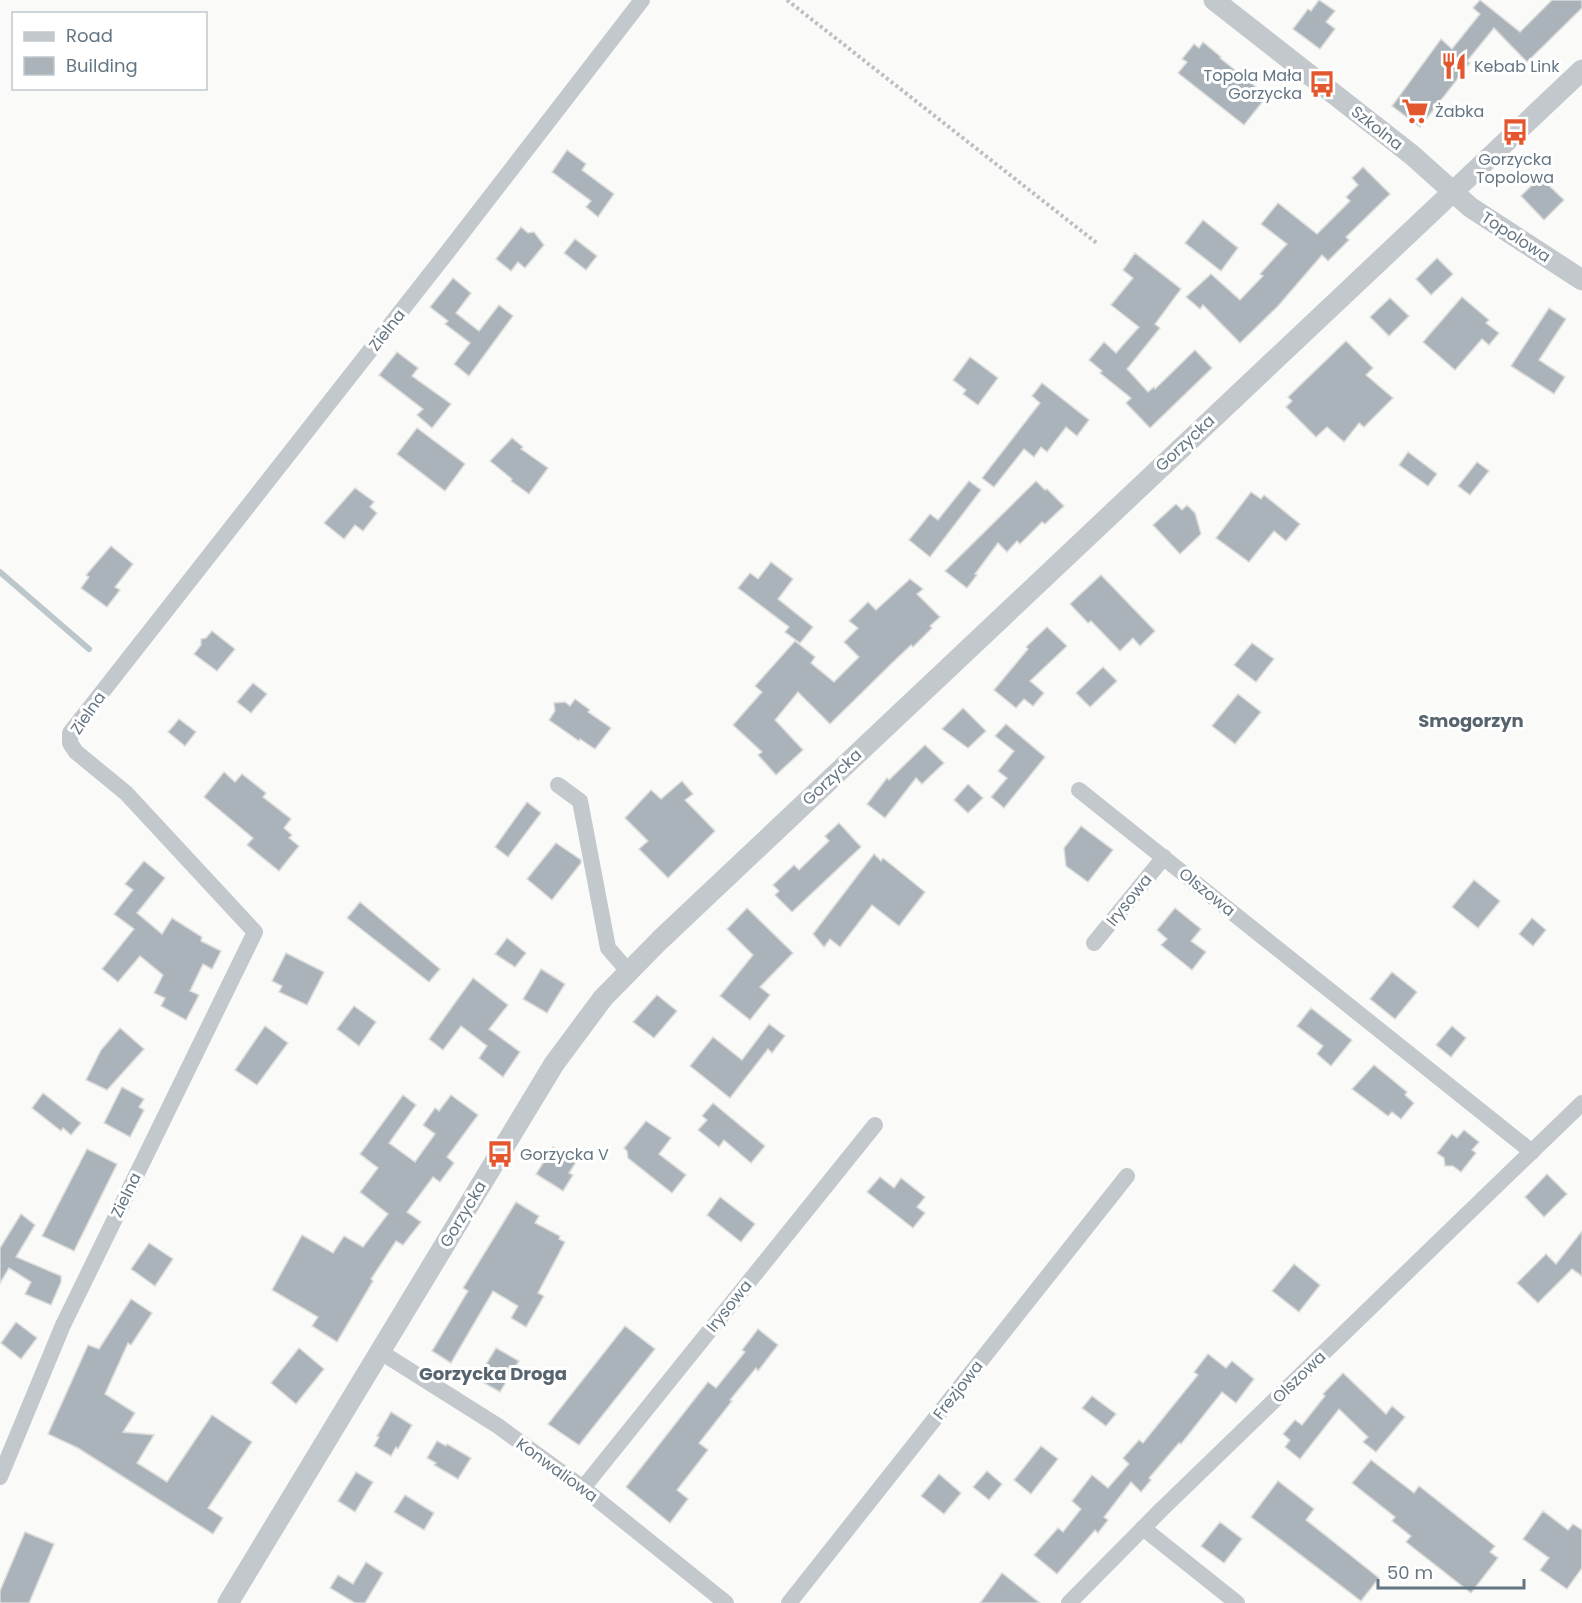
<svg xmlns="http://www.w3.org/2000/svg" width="1582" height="1603" font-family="Poppins,sans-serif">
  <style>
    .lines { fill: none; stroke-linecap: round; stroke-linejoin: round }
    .stream { stroke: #bbc7cb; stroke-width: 6 }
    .building { fill: #aab3b9; stroke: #dcdcda; stroke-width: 1.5 }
    .path { stroke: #bbbfc2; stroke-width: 4; stroke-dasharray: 3 3; stroke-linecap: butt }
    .minor { stroke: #c3c8cc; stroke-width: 16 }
    .tertiary { stroke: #c3c8cc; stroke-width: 21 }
    .labels { text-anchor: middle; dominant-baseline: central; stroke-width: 6; stroke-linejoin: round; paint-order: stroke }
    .poi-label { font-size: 16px; fill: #657683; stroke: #fff; text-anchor: start }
    .street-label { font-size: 16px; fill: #657683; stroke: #fff }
    .neighbourhood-label { font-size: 18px; font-weight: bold; fill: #57646e; stroke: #fff }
  </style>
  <rect width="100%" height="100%" fill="#fafaf8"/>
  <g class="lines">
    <path class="stream" d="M0 572 89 649"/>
  </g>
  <g class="building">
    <path d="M1319 0 1335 11 1326 22 1335 29 1320 49 1293 29 1308 9 1311 11Z"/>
    <path d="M1480 0 1520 32 1552 0H1582V8L1527 62 1494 28 1467 61 1470 63 1420 127 1392 106 1441 39 1452 49 1480 14 1473 8Z"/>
    <path d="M1203 42 1221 57 1220 58 1267 96 1244 125 1178 73 1187 62 1182 59 1194 44 1199 48Z"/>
    <path d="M567 150 586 164 582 170 614 194 598 217 586 207 591 201 552 172Z"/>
    <path d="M1363 167 1390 194 1346 237 1349 240 1328 261 1322 255 1278 306 1240 343 1203 305 1200 309 1186 297 1211 274 1240 300 1263 276 1260 274 1287 244 1261 224 1278 203 1317 234 1350 201 1346 197 1358 185 1352 178Z"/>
    <path d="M1540 177 1564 200 1544 220 1521 196Z"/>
    <path d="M1203 220 1238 248 1221 271 1185 243Z"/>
    <path d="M521 227 528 233 534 232 544 245 525 268 518 262 511 271 496 259Z"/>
    <path d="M575 239 597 256 586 270 564 253Z"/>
    <path d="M1135 253 1181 289 1155 324 1160 328 1127 369 1148 392 1154 387 1155 389 1195 350 1212 368 1150 428 1126 403 1131 398 1100 373 1102 371 1089 360 1104 342 1116 353 1139 327 1111 305 1133 278 1123 270Z"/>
    <path d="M1437 258 1453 274 1431 295 1416 279Z"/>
    <path d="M453 278 471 293 456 313 479 331 499 305 513 316 469 376 454 364 470 343 445 324 448 321 430 307Z"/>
    <path d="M1462 297 1489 320 1486 323 1499 333 1489 345 1482 339 1455 370 1423 342Z"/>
    <path d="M1390 298 1409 316 1389 336 1370 317Z"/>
    <path d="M1549 308 1566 319 1539 360 1565 377 1554 394 1511 366Z"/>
    <path d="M1346 341 1373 368 1366 375 1393 398 1364 427 1359 423 1344 442 1327 427 1316 437 1286 407 1292 401 1288 397Z"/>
    <path d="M397 352 418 368 412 376 451 404 432 428 417 415 423 409 379 375Z"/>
    <path d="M970 357 998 378 978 405 963 394 966 390 953 380Z"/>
    <path d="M1042 383 1089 420 1077 436 1066 427 1047 452 1041 447 1034 457 1024 449 994 487 982 478 1040 403 1032 396Z"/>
    <path d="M417 428 465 464 445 491 397 454Z"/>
    <path d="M512 438 523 447 521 449 548 468 529 494 511 481 512 479 490 461Z"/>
    <path d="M1408 452 1437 474 1428 486 1399 465Z"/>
    <path d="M1477 462 1489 471 1470 495 1458 486Z"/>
    <path d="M969 481 981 490 930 557 909 540 930 514 938 520Z"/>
    <path d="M1036 481 1045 490 1047 489 1064 506 1045 524 1042 522 1020 544 1017 541 1007 552 998 543 975 574 977 575 967 588 945 571Z"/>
    <path d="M355 488 374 502 370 507 377 513 363 531 355 525 344 539 324 523Z"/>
    <path d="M1251 492 1261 499 1264 495 1300 524 1286 541 1274 531 1249 562 1216 538Z"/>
    <path d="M1176 504 1182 510 1187 505 1195 513 1201 534 1180 554 1153 525Z"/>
    <path d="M111 546 133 564 115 587 120 590 107 607 81 588 89 577 86 575Z"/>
    <path d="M771 562 793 579 778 599 813 627 800 643 785 632 789 627 738 588 750 573 758 579Z"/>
    <path d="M1101 575 1155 631 1140 646 1133 638 1120 651 1091 621 1088 623 1070 604Z"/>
    <path d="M910 579 923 589 917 594 940 617 930 626 932 628 913 647 911 645 891 664 830 724 798 692 775 720 803 750 776 775 758 755 762 752 733 725 762 692 755 686 795 641 815 657 811 663 834 682 859 657 844 642 858 628 849 621 868 602 876 610Z"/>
    <path d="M1047 627 1067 646 1030 681 1044 693 1033 706 1024 699 1016 708 994 690 1028 649 1026 647Z"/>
    <path d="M212 631 235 649 217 671 194 654 201 645V639L206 638Z"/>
    <path d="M1252 643 1274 659 1256 682 1234 665Z"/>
    <path d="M1103 667 1117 681 1090 707 1076 693Z"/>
    <path d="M253 683 267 694 251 713 237 702Z"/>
    <path d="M1238 694 1261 712 1235 744 1212 726Z"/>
    <path d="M575 699 590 710 588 712 611 728 595 749 580 739 579 741 549 720 555 711 554 703 565 702 570 706Z"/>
    <path d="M963 708 986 731 968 748 942 729Z"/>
    <path d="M179 719 196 732 185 746 168 732Z"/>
    <path d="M1006 724 1045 757 1004 808 991 797 1007 778 998 771 1014 751 995 736Z"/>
    <path d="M925 745 944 763 922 784 916 778 885 818 867 804 887 778 889 780Z"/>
    <path d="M224 772 235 782 242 774 266 793 263 797 291 819 284 828 292 835 289 838 299 846 279 871 247 845 253 838 204 797Z"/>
    <path d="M682 781 693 794 685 800 715 831 668 878 639 849 648 841 625 818 651 790 661 799Z"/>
    <path d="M968 784 983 798 968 813 954 800Z"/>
    <path d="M527 802 541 813 508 857 495 847Z"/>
    <path d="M839 823 861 847 792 912 775 895 779 891 773 885 794 865 799 870 829 841 825 836Z"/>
    <path d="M1081 826 1113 850 1088 882 1066 866 1064 848Z"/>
    <path d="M556 843 581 860V863L552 900 527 879Z"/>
    <path d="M874 854 881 861 883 858 925 892 899 926 872 905 840 947 830 939 824 947 813 934Z"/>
    <path d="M144 861 165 878 137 913 162 934 172 918 202 937 201 941 221 951 212 969 203 964 190 991 199 995 186 1020 161 1006 165 998 154 993 163 975 140 956 118 982 102 969 134 929 114 914 133 890 125 884Z"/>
    <path d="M1474 880 1500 901 1478 928 1452 907Z"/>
    <path d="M360 902 440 969 429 982 347 918Z"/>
    <path d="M747 908 793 953 760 987 770 995 750 1020 720 996 753 955 727 929Z"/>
    <path d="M1175 908 1201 929 1191 941 1206 952 1192 970 1161 945 1167 939 1157 930Z"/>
    <path d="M1532 918 1546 930 1533 946 1519 934Z"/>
    <path d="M507 938 526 953 515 967 495 954Z"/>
    <path d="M286 953 324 972 307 1005 279 992 282 986 272 981Z"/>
    <path d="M541 969 565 984 547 1013 523 999Z"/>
    <path d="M1392 972 1417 992 1395 1019 1370 999Z"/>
    <path d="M473 978 508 1005 489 1029 520 1052 503 1077 479 1058 487 1046 461 1026 443 1050 429 1039Z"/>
    <path d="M657 995 677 1011 654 1038 633 1022Z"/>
    <path d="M354 1006 376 1022 359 1046 337 1029Z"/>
    <path d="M1311 1008 1352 1040 1331 1066 1317 1054 1323 1046 1297 1026Z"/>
    <path d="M769 1024 785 1036 772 1053 768 1049 730 1098 690 1066 713 1037 742 1060Z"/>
    <path d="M265 1026 288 1043 257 1085 235 1070Z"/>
    <path d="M1452 1026 1466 1038 1451 1057 1436 1045Z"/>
    <path d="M120 1028 144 1049 107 1090 86 1080 101 1050Z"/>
    <path d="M1374 1065 1407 1092 1405 1095 1414 1103 1401 1119 1392 1112 1388 1116 1352 1089Z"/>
    <path d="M122 1087 144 1099 139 1107 144 1110 130 1137 104 1123Z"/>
    <path d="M43 1093 81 1123 71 1135 63 1128 61 1131 32 1108Z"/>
    <path d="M403 1095 416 1105 389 1143 415 1162 435 1134 423 1125 435 1108 439 1111 451 1095 478 1115 447 1157 454 1163 440 1182 433 1177 407 1212 421 1222 403 1245 396 1241 371 1279 373 1281 337 1342 312 1326 318 1317 272 1290 302 1235 333 1253 344 1236 363 1247 388 1214 360 1192 378 1168 360 1154Z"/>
    <path d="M713 1103 765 1146 751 1163 724 1140 719 1147 698 1130 707 1120 702 1116Z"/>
    <path d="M646 1121 671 1138 659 1154 686 1175 672 1193 628 1158 627 1151 624 1148Z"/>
    <path d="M1464 1130 1479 1142 1472 1150 1476 1153 1461 1172 1453 1166H1445L1444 1158 1437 1153 1452 1134 1457 1138Z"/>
    <path d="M553 1147 576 1162 569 1173 573 1175 563 1191 536 1174Z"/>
    <path d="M87 1149 117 1164 74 1251 42 1236Z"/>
    <path d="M1547 1174 1567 1194 1544 1217 1525 1197Z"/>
    <path d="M880 1177 894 1188 901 1178 925 1197 917 1207 925 1213 913 1228 867 1192Z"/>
    <path d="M720 1197 755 1224 741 1242 707 1215Z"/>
    <path d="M516 1202 539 1216 535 1223 560 1236 559 1239 565 1242 538 1293 544 1296 526 1327 511 1318 518 1306 493 1291 451 1363 432 1351 468 1291 463 1288Z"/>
    <path d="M21 1214 35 1225 16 1257 61 1276V1282L51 1305 25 1294 31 1282 9 1268 0 1283V1248Z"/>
    <path d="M1582 1231V1276L1572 1269 1538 1303 1517 1283 1546 1254 1556 1264Z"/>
    <path d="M149 1243 173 1259 155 1286 131 1269Z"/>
    <path d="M1294 1264 1320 1285 1299 1312 1272 1291Z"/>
    <path d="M131 1299 152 1313 131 1345 128 1343 105 1394 135 1413 123 1432 154 1435 137 1463 167 1482 212 1415 252 1442 208 1508 223 1518 213 1534 78 1448 48 1434 88 1345 99 1349Z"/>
    <path d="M16 1322 37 1338 21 1359 1 1343Z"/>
    <path d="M625 1326 655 1349 579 1445 548 1424Z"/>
    <path d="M758 1329 778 1345 758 1371 756 1368 730 1400 732 1401 699 1443 708 1450 677 1490 688 1499 670 1523 626 1487 708 1382 716 1388 745 1352 742 1350Z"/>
    <path d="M299 1348 324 1369 296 1404 271 1383Z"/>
    <path d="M496 1348 519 1361 500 1392 477 1379Z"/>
    <path d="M1208 1354 1226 1368 1232 1361 1254 1379 1236 1403 1222 1392 1181 1444 1179 1443 1149 1478 1151 1480 1141 1492 1131 1482 1104 1517 1108 1520 1098 1533 1095 1530 1057 1574 1034 1555 1058 1528 1063 1532 1081 1509 1072 1501 1092 1475 1108 1488 1129 1464 1123 1458 1139 1440 1143 1443 1198 1375 1194 1372Z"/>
    <path d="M1343 1373 1386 1414 1392 1406 1405 1417 1376 1452 1363 1442 1368 1437 1339 1409 1300 1459 1285 1447 1290 1440 1283 1434 1295 1420 1302 1425 1325 1396 1323 1394Z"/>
    <path d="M1092 1396 1116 1414 1106 1426 1082 1408Z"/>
    <path d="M391 1412 412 1425 398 1449 396 1447 391 1456 374 1446 379 1437 377 1436Z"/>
    <path d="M437 1441 446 1446 447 1444 471 1458 458 1479 434 1465 436 1463 427 1458Z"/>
    <path d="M1041 1446 1058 1459 1031 1494 1014 1480Z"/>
    <path d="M1371 1460 1414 1493 1419 1486 1495 1546 1490 1552 1498 1558 1471 1593 1406 1542 1411 1536 1392 1521 1395 1517 1352 1483Z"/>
    <path d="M987 1471 1002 1484 989 1500 973 1487Z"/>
    <path d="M356 1472 373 1482 355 1512 338 1501Z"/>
    <path d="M939 1474 961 1493 944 1514 921 1496Z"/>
    <path d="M1278 1481 1314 1509 1306 1520 1379 1578 1361 1601 1251 1517Z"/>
    <path d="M405 1495 434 1513 424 1530 394 1512Z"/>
    <path d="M1543 1511 1568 1530 1573 1524 1582 1530V1568L1567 1589 1540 1570 1549 1558 1523 1539Z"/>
    <path d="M1220 1522 1242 1539 1224 1563 1201 1546Z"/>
    <path d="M25 1532 54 1544 29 1603H0V1591Z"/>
    <path d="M366 1562 383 1573 365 1603H355L330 1588 338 1575 353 1584Z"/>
    <path d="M1002 1573 1040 1603H980Z"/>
  </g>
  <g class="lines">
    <path class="path" d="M787 0 1098 244"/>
    <g class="minor">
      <path d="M558 785 580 801 608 948 628 971"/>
      <path d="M1079 790 1532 1152"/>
      <path d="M1094 943 1164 857"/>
      <path d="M379 1351 498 1426 583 1488 726 1603"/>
      <path d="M0 1477 63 1325 255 932 126 793 76 752 70 743V733L449 250 642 0"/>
      <path d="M583 1488 875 1125"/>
      <path d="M1143 1528 1237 1603"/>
      <path d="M789 1603 1127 1176"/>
      <path d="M1069 1603 1162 1509 1582 1103"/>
    </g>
    <g class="tertiary">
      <path d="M1214 0 1412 155 1470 207 1582 280"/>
      <path d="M228 1603 554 1064 603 998 660 940 1582 70"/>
    </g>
  </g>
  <defs>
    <symbol id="restaurant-bare" viewBox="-9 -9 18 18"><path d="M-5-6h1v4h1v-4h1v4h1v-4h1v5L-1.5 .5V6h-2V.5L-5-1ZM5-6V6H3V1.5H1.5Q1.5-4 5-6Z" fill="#e4572e" stroke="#fff" stroke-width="2.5" paint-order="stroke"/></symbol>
    <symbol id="bus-bare" viewBox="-9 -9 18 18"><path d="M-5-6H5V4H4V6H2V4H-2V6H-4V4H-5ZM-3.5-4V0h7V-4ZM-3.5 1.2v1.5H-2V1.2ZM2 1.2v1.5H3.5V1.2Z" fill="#e4572e" stroke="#fff" stroke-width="2.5" paint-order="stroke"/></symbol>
    <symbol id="supermarket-bare" viewBox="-9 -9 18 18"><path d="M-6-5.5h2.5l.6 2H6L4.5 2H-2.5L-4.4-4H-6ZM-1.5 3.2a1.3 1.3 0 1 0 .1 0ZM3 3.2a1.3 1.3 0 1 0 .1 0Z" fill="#e4572e" stroke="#fff" stroke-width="2.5" paint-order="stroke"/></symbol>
  </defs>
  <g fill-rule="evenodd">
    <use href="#restaurant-bare" x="1435" y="47" width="38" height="38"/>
    <use href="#bus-bare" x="1303" y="65" width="38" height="38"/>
    <use href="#supermarket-bare" x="1396" y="92" width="38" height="38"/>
    <use href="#bus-bare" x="1496" y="113" width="38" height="38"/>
    <use href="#bus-bare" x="481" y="1135" width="38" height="38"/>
  </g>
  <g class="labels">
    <g class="poi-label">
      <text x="1474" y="66">Kebab Link</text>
      <text x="1302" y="75" text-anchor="end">Topola Mała<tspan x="1302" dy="18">Gorzycka</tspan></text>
      <text x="1435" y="111">Żabka</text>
      <text x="1515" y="159" text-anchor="middle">Gorzycka<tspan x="1515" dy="18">Topolowa</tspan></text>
      <text x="520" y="1154">Gorzycka V</text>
    </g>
    <g class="street-label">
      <text transform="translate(1377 128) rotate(38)">Szkolna</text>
      <text transform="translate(1516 237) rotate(33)">Topolowa</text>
      <text transform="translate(387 330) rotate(-52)">Zielna</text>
      <text transform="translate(1185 443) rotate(-43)">Gorzycka</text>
      <text transform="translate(88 713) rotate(-55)">Zielna</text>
      <text transform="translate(832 777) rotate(-43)">Gorzycka</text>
      <text transform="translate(1207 892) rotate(39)">Olszowa</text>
      <text transform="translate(1129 900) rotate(-51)">Irysowa</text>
      <text transform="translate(126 1195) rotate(-64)">Zielna</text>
      <text transform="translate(463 1214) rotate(-59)">Gorzycka</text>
      <text transform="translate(729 1306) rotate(-51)">Irysowa</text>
      <text transform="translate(1299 1377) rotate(-44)">Olszowa</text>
      <text transform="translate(958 1390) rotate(-52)">Frezjowa</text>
      <text transform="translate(557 1470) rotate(36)">Konwaliowa</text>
    </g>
    <g class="neighbourhood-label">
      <text x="1471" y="720">Smogorzyn</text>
      <text x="493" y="1373">Gorzycka Droga</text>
    </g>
  </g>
  <rect x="12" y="12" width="195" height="78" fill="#ffffff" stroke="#c1c8cd" stroke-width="1.5"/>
  <rect x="24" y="32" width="30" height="9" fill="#c3c8cc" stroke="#c1c8cd" stroke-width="1.5"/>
  <text x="66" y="42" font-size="18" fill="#657683">Road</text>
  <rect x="24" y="57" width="30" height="18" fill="#aab3b9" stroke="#c1c8cd" stroke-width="1.5"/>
  <text x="66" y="72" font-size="18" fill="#657683">Building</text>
  <path d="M1378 1579v9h146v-9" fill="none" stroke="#657683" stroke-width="3"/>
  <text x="1387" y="1579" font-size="18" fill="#657683" stroke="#ffffff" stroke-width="4.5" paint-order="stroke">50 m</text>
</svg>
